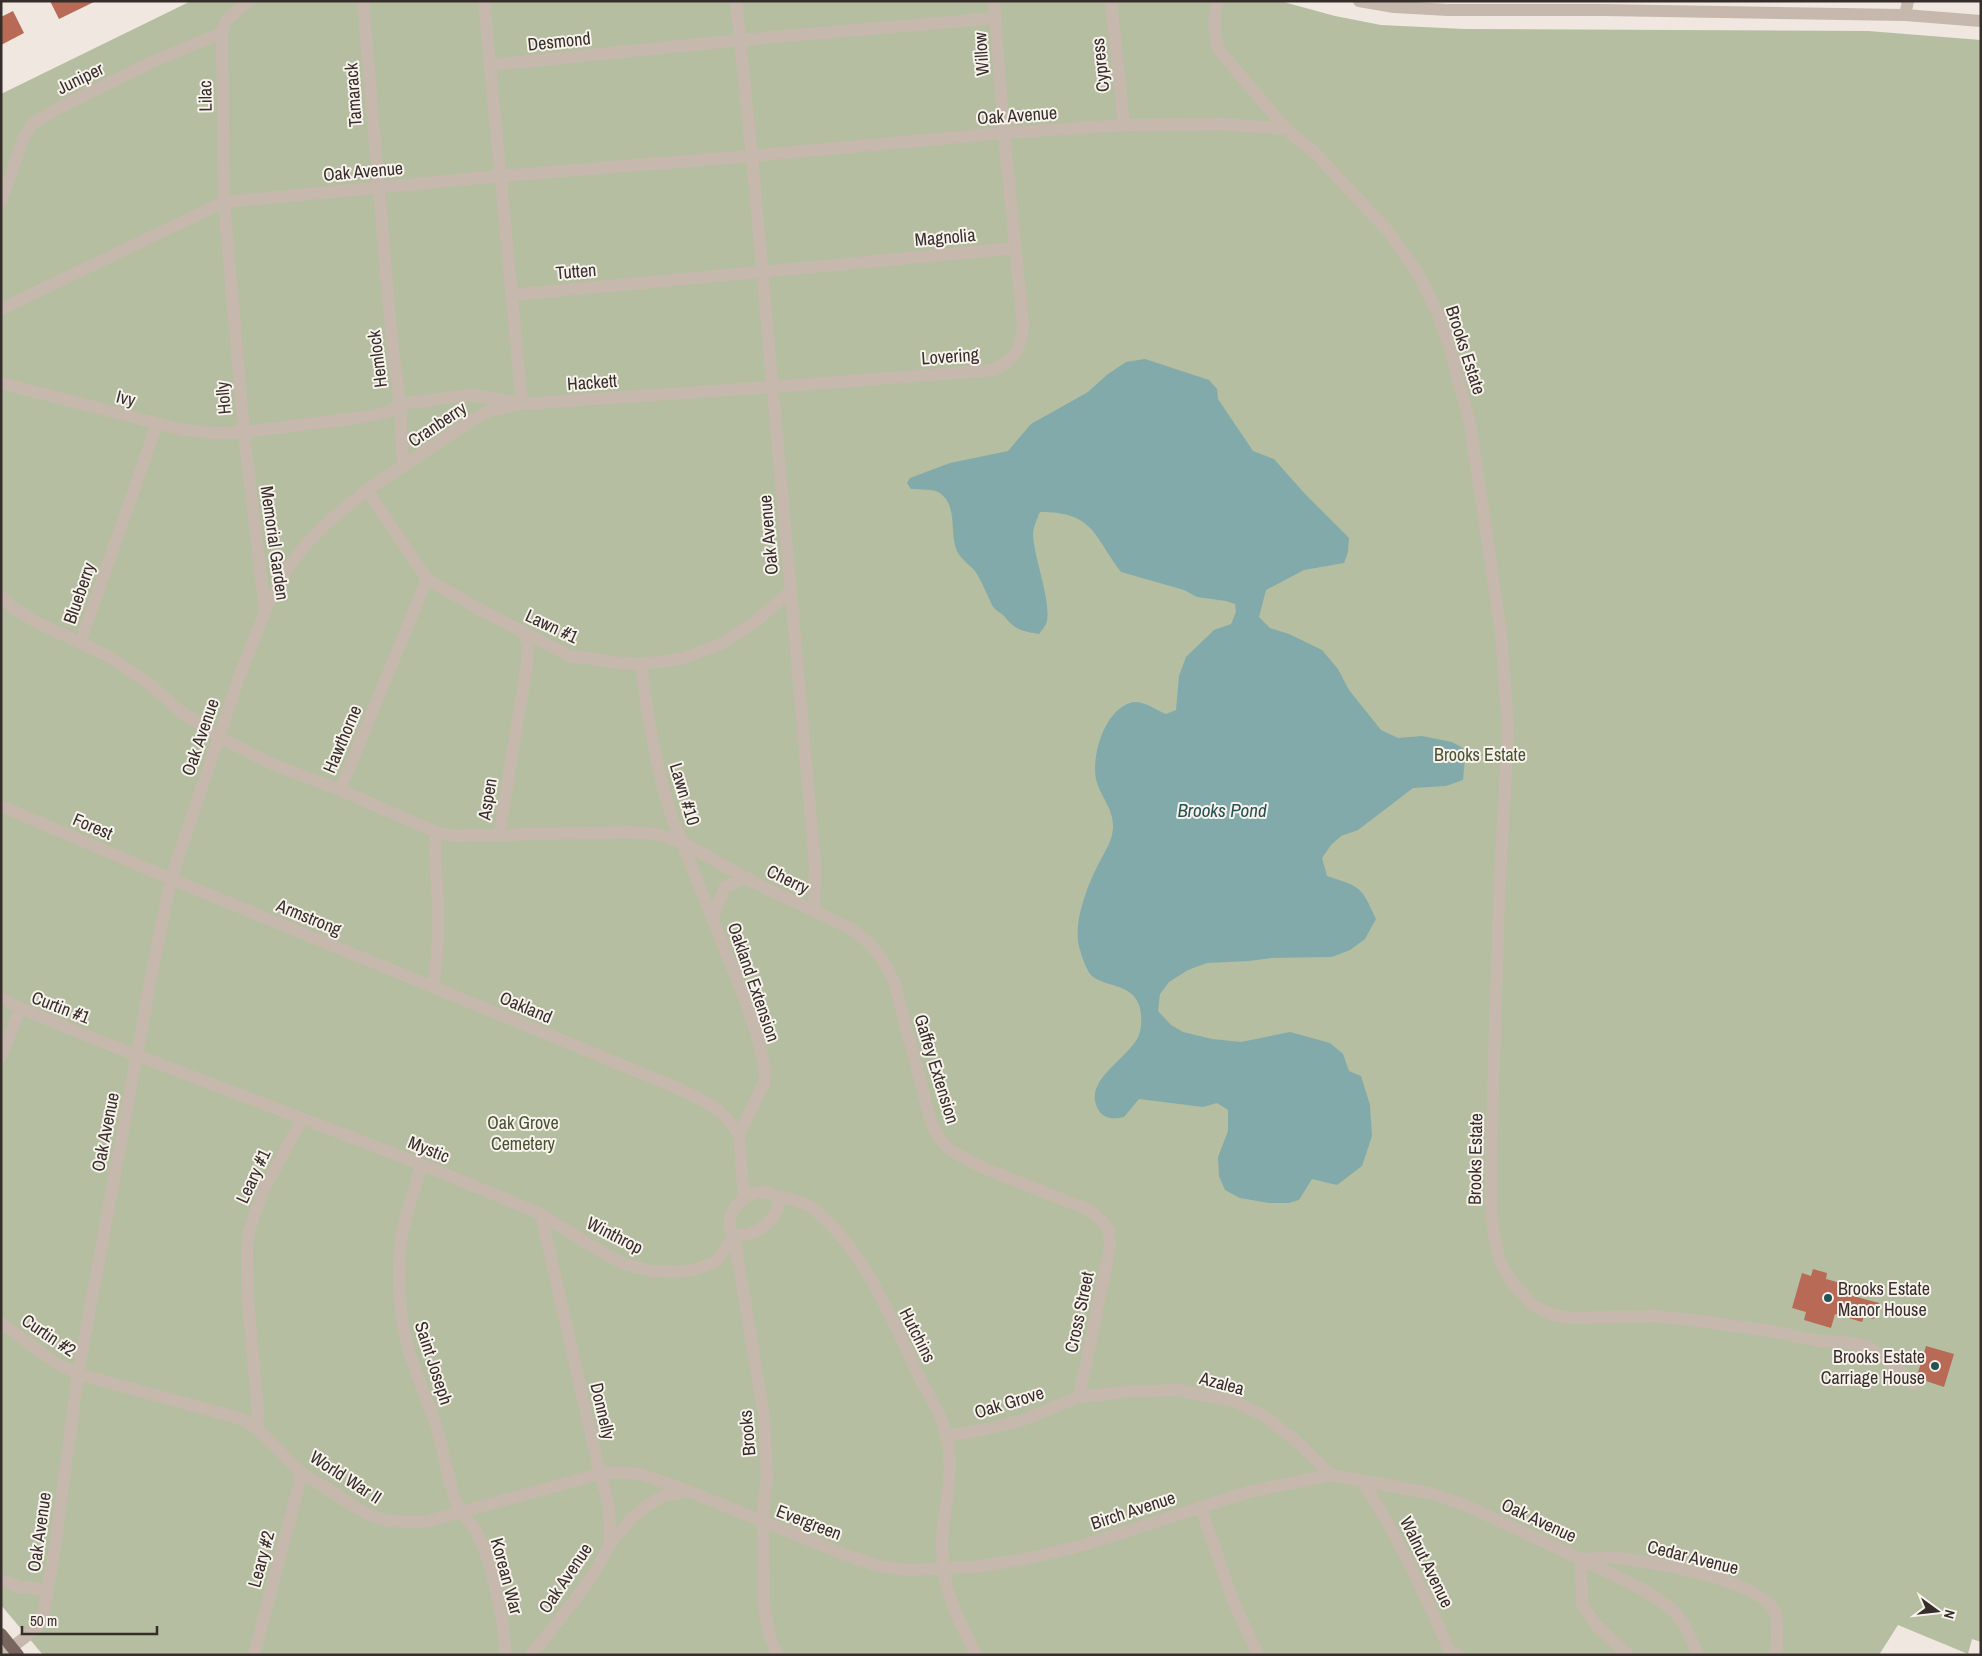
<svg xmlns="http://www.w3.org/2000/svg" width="1982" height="1656" font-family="'Archivo Narrow',sans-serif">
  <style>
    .green { fill: #b5bea1 }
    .water { fill: #82aaaa }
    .building { fill: #b86a56 }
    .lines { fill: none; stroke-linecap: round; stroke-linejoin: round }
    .minor { stroke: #c7b8ad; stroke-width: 12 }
    .major { stroke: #77655e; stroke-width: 12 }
    .poi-dot { fill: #255253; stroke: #f8f2ec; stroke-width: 2 }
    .labels { text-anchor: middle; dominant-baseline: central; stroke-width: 4; stroke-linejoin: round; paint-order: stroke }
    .street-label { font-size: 18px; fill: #372e2b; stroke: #f8f2ec }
    .park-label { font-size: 18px; fill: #475231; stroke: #f8f2ec }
    .poi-label { font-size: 18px; fill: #372e2b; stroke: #f8f2ec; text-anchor: start }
    .water-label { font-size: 19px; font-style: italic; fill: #255253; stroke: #f8f2ec }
  </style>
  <rect width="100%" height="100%" fill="#f0e8e0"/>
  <path class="green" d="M191 1H1280L1335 16 1381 25 1465 29 1868 31 1981 40V1642L1972 1639 1968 1654 1898 1625 1879 1655H43L1 1605V94Z"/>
  <path class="water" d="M1145 359 1209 380 1217 389 1218 399 1253 451 1274 459 1305 494 1349 538 1348 552 1344 563 1304 570 1266 590 1259 617 1270 628 1289 634 1322 650 1338 669 1349 690 1381 730 1398 738 1422 736 1452 742 1463 748 1465 758 1463 780 1446 786 1413 788 1358 830 1341 836 1331 845 1322 858 1327 876C1361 887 1361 886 1376 919L1365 939 1350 950 1332 957 1272 958 1249 961 1207 963 1188 970 1169 982 1160 994 1158 1011 1171 1025 1183 1032 1212 1039 1241 1042 1290 1032 1330 1043 1343 1054 1349 1071 1361 1076 1370 1105 1372 1136 1362 1166 1337 1185 1312 1179 1299 1200 1289 1203H1269L1240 1198 1225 1190 1219 1176 1218 1157 1228 1131V1110L1217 1103 1203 1107 1139 1099 1124 1117C1114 1119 1104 1120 1098 1109 1082 1080 1130 1058 1139 1035 1142 1026 1142 1014 1139 1005 1131 982 1103 988 1090 974 1085 967 1081 954 1079 946 1073 922 1088 884 1099 863 1105 851 1112 842 1113 828 1114 808 1100 797 1096 779 1091 755 1106 705 1135 702 1144 701 1158 711 1166 714L1176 710 1179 676 1186 657 1214 630 1231 624 1236 612 1235 604 1226 601 1197 597 1184 590 1121 572C1093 535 1094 512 1040 512 1037 519 1033 528 1033 535 1034 558 1053 606 1046 624 1044 628 1041 631 1039 634 1019 631 1016 630 1003 615 999 612 994 609 992 605 987 595 983 584 977 574 972 566 961 560 957 551 949 533 958 507 941 494 934 488 920 490 911 489L907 483 910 478 950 463 1008 451 1031 424 1088 392 1108 374 1126 362Z"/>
  <g class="building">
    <path d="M50 1H96L59 19Z"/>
    <path d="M13 11 24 33 1 45V17Z"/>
    <path d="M1813 1269 1827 1273 1826 1279 1844 1284 1842 1293 1879 1303 1874 1319 1864 1316 1862 1322 1835 1314 1831 1328 1804 1320 1806 1312 1792 1308 1802 1273 1811 1276Z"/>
    <path d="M1926 1346 1954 1354 1944 1387 1920 1379 1917 1376Z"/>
  </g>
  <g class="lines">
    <g class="minor">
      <path d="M249 1 226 20 222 33 224 202 244 432 265 611"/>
      <path d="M363 1 392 343 400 404 403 467"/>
      <path d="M484 1 522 404"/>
      <path d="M1111 1 1124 125"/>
      <path d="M1217 1 1214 24 1218 49 1286 129 1314 152 1388 231 1417 272 1438 314 1450 349 1470 423 1501 632 1508 730 1499 900 1491 1157V1210L1494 1236 1500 1262 1514 1285 1534 1306 1552 1315 1572 1318 1654 1316 1700 1321 1777 1332 1817 1341 1844 1342 1869 1347 1891 1363 1914 1384"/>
      <path d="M1359 1 1394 7 1448 10H1603L1905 15 1981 21"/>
      <path d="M1905 15 1908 1"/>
      <path d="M492 65 740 40 996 18"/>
      <path d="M1 202 23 139 32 124 60 107 156 60 222 33"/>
      <path d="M512 295 1016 248"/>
      <path d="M1 309 224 202 500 176 752 156 736 1"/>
      <path d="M1 383 183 430 218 433 244 432 365 417 388 412 400 404 470 395 515 402"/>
      <path d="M367 490 427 579 477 608 570 656 622 663 641 664 681 659 721 644 752 624 790 592"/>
      <path d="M1 596 12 607 34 621 108 656 148 683 180 711 219 737 272 764 340 790 436 832 453 836 632 832 660 835 682 842 753 882 850 928 870 944 883 960 894 981 931 1122 940 1139 950 1150 981 1167 1089 1210C1105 1222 1111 1227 1110 1247L1079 1397"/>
      <path d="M80 643 157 424"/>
      <path d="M641 664C647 717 656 769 673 820L744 997 759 1042 765 1072 764 1083 739 1134"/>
      <path d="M340 790 427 579"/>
      <path d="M1 806 171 879 433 987"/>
      <path d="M436 832C433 856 437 878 438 902 439 930 438 959 433 987L675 1087C705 1101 719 1106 739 1134"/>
      <path d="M499 835 527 664 528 644 523 632"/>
      <path d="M814 910 815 864 752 156 1004 133 1124 125 1224 124 1286 129"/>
      <path d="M713 917 725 887 747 878"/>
      <path d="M1 998 20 1008 97 1040 421 1164 541 1214 598 1250 624 1264 652 1271 681 1272 700 1268 717 1261 734 1236"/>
      <path d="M1 1057 20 1008"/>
      <path d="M739 1134 744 1199"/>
      <path d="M421 1164C415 1193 402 1220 400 1249 398 1283 399 1321 410 1354 418 1380 430 1406 438 1432 444 1455 448 1480 456 1502 461 1514 471 1522 477 1533 492 1563 505 1622 505 1655"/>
      <path d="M541 1214 600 1474C610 1502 610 1514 610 1544"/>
      <path d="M734 1236C757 1236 778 1221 780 1197"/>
      <path d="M1 1323 56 1363 78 1374 242 1419C266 1432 281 1455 302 1473 310 1479 320 1484 328 1489 366 1515 380 1526 428 1521L600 1474 617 1472 640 1474 688 1491 846 1555 879 1566 906 1570 975 1567 1026 1559 1084 1545 1248 1492 1331 1475 1430 1493 1465 1505 1581 1559 1642 1589 1672 1609 1684 1624 1698 1655"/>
      <path d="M257 1427 258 1415 248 1300 247 1249 249 1231 263 1191 302 1119"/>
      <path d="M947 1436 982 1430 1023 1420 1079 1397 1125 1392 1178 1390 1234 1401 1264 1416 1295 1440 1331 1475"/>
      <path d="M1363 1482C1398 1536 1424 1593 1450 1652L1459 1655"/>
      <path d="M1200 1506 1234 1603 1258 1655"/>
      <path d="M1581 1559 1582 1605 1598 1627 1628 1655"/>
      <path d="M1584 1559C1595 1558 1607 1557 1618 1558 1651 1562 1762 1580 1775 1612 1778 1621 1777 1645 1776 1655"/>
      <path d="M1 1580 20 1587 48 1590"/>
      <path d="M2 1655 37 1628 43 1616 54 1553 78 1374 153 967 171 879 237 683 265 611 278 585 286 571 306 544 330 520 367 490 472 420 489 411 522 404 773 387 994 370C1016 359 1022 347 1023 323L1004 133 994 1"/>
      <path d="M254 1655 302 1473"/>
      <path d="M531 1655 575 1600 594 1573 610 1544 631 1519 645 1507 663 1496 688 1491"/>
      <path d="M777 1655 770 1637 764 1607 763 1522 764 1500 767 1477 764 1416 734 1236C721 1217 741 1192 763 1192 770 1192 774 1196 781 1197 792 1200 803 1201 812 1208 863 1246 894 1324 921 1380 931 1400 943 1416 947 1438 954 1469 946 1498 943 1528 941 1551 943 1578 951 1600 957 1618 968 1637 976 1655"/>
    </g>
    <path class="major" d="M1 1634 18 1655"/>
  </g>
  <g class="poi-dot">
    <circle cx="1828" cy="1298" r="5"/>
    <circle cx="1935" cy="1366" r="5"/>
  </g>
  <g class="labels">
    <g class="street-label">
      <text transform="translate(559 41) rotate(-6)">Desmond</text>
      <text transform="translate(981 54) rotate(-94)">Willow</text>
      <text transform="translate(1100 65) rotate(-96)">Cypress</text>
      <text transform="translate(80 78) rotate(-26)">Juniper</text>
      <text transform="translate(353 95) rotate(-94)">Tamarack</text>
      <text transform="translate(205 96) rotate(-91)">Lilac</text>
      <text transform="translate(1017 115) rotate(-4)">Oak Avenue</text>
      <text transform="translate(363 171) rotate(-5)">Oak Avenue</text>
      <text transform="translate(945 237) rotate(-5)">Magnolia</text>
      <text transform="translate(576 271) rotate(-5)">Tutten</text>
      <text transform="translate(1466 350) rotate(72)">Brooks Estate</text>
      <text transform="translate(950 356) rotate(-4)">Lovering</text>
      <text transform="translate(377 359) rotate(-97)">Hemlock</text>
      <text transform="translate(592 382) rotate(-4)">Hackett</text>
      <text transform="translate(126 398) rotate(14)">Ivy</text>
      <text transform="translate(223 398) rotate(-95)">Holly</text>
      <text transform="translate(437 424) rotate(-34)">Cranberry</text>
      <text transform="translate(768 535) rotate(-95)">Oak Avenue</text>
      <text transform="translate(275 543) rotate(82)">Memorial Garden</text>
      <text transform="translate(79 593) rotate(-71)">Blueberry</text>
      <text transform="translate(552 626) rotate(25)">Lawn #1</text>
      <text transform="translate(200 737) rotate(-71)">Oak Avenue</text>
      <text transform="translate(342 739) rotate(-67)">Hawthorne</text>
      <text transform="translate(685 794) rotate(73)">Lawn #10</text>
      <text transform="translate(487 799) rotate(-81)">Aspen</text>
      <text transform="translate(93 826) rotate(23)">Forest</text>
      <text transform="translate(788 879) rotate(26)">Cherry</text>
      <text transform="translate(309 917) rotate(22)">Armstrong</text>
      <text transform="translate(754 982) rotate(71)">Oakland Extension</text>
      <text transform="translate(61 1007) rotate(21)">Curtin #1</text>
      <text transform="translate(526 1007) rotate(23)">Oakland</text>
      <text transform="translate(937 1069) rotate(73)">Gaffey Extension</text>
      <text transform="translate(105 1132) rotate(-79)">Oak Avenue</text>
      <text transform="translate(429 1149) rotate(22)">Mystic</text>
      <text transform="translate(1475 1159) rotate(-89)">Brooks Estate</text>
      <text transform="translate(253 1176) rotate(-65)">Leary #1</text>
      <text transform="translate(615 1235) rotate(27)">Winthrop</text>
      <text transform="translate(1079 1312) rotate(-78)">Cross Street</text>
      <text transform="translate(49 1335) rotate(34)">Curtin #2</text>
      <text transform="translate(918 1335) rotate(63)">Hutchins</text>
      <text transform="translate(434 1363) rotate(72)">Saint Joseph</text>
      <text transform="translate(1222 1383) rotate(15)">Azalea</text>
      <text transform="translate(1009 1402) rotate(-17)">Oak Grove</text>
      <text transform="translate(603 1411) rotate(77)">Donnelly</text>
      <text transform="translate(747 1433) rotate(-95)">Brooks</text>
      <text transform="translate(346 1477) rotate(33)">World War II</text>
      <text transform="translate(1133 1510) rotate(-18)">Birch Avenue</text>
      <text transform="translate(1539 1520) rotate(25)">Oak Avenue</text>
      <text transform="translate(809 1522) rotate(21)">Evergreen</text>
      <text transform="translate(39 1532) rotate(-82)">Oak Avenue</text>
      <text transform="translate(1693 1557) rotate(14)">Cedar Avenue</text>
      <text transform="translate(261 1559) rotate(-75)">Leary #2</text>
      <text transform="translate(1427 1562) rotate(64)">Walnut Avenue</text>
      <text transform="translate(507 1576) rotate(75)">Korean War</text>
      <text transform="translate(565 1578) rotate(-56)">Oak Avenue</text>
    </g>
    <g class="park-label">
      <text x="1480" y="754">Brooks Estate</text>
      <text x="523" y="1122">Oak Grove<tspan x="523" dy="21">Cemetery</tspan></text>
    </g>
    <g class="poi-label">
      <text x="1838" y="1288">Brooks Estate<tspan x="1838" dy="21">Manor House</tspan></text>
      <text x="1925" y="1356" text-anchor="end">Brooks Estate<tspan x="1925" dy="21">Carriage House</tspan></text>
    </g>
    <g class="water-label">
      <text x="1222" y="810">Brooks Pond</text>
    </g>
  </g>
  <rect width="1982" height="1656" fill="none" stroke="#372e2b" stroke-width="5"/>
  <g transform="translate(1937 1611) rotate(105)" stroke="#f8f2ec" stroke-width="4" paint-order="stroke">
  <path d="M0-4L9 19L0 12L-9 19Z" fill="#372e2b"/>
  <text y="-8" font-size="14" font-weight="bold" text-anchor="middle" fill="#372e2b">N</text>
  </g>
  <path d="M22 1626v8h135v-8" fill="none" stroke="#372e2b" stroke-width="2.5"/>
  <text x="30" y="1626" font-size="15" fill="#372e2b" stroke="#f8f2ec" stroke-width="4" paint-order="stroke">50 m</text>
</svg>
